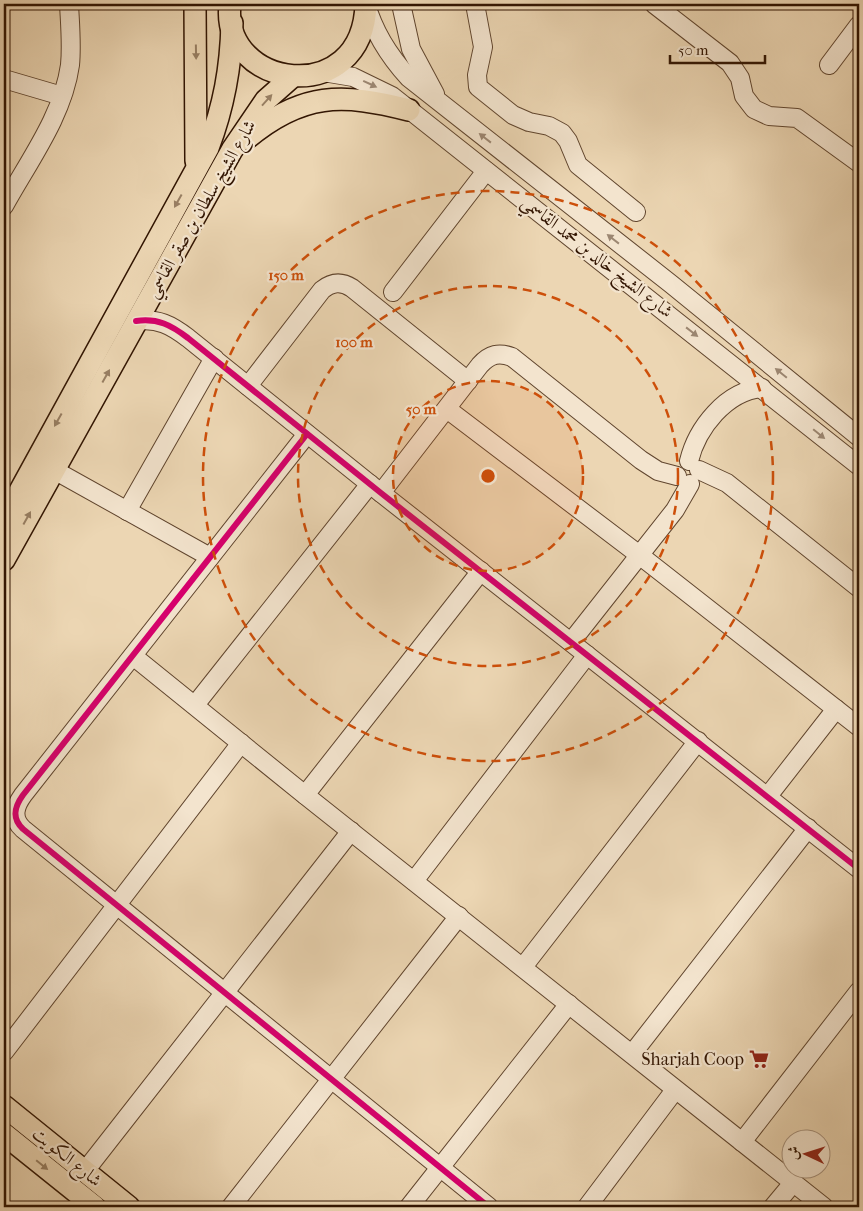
<svg xmlns="http://www.w3.org/2000/svg" width="863" height="1211" font-family="'IM FELL French Canon',Amiri,serif">
  <style>
    .lines { fill: none; stroke-linecap: round; stroke-linejoin: round }
    .minor-casing { stroke: #60452e; stroke-width: 20 }
    .major-casing { stroke: #321502; stroke-width: 24 }
    .minor { stroke: #f3e4ce; stroke-width: 18 }
    .major { stroke: #ecd6b3; stroke-width: 21 }
    .cycleway-casing { stroke: #f3e4ce; stroke-width: 9 }
    .cycleway { stroke: #d6006c; stroke-width: 6 }
    .oneway { fill: #987f63 }
    .oneway2 { fill: #9c8772 }
    .ring { fill: none; stroke: #cd4f0a; stroke-width: 2.5; stroke-dasharray: 9 6 }
    .labels { text-anchor: middle; dominant-baseline: central; stroke-width: 4.5; stroke-linejoin: round; paint-order: stroke }
    .street-label { font-size: 18px; fill: #321502; stroke: #f3e4ce }
    .poi-label { font-size: 18px; fill: #321502; stroke: #f3e4ce; text-anchor: end }
    .centre { fill: #cd4f0a; stroke: #f3e4ce; stroke-width: 2.5 }
    .ring-label { font-size: 15px; text-anchor: middle; font-weight: bold; fill: #cd4f0a; stroke: #f3e4ce; stroke-width: 4.5; stroke-linejoin: round; paint-order: stroke }
  </style>
  <rect width="100%" height="100%" fill="#ecd6b3"/>
  <filter id="stains"><feTurbulence type="fractalNoise" baseFrequency=".004" numOctaves="4"/><feColorMatrix values="0 0 0 0 .2 0 0 0 0 .09 0 0 0 0 .02 0 0 0 .5 -.17"/></filter>
  <radialGradient id="worn" r=".72"><stop offset=".6" stop-color="#630" stop-opacity="0"/><stop offset="1" stop-color="#630" stop-opacity=".3"/></radialGradient>
  <g class="lines">
    <defs>
      <g id="minor">
        <path d="M366 4C374 33 389 56 409 78L671 284 859 437"/>
        <path d="M401 4 411 49 435 94"/>
        <path d="M475 4 483 47 477 75 478 87 513 115 529 122 549 126 562 133 568 141 578 165 636 212"/>
        <path d="M654 4 730 63 740 78 744 96 754 109 769 116 797 118 859 163"/>
        <path d="M829 65 859 25"/>
        <path d="M323 72 353 77 392 96 859 466"/>
        <path d="M4 79 62 96"/>
        <path d="M4 206C28 162 63 116 70 65 72 45 70 24 69 4"/>
        <path d="M393 292 486 171"/>
        <path d="M136 321C158 318 171 325 188 338L381 493 859 869"/>
        <path d="M248 386 322 290C332 282 341 281 352 288L468 381"/>
        <path d="M447 409 638 554 859 727"/>
        <path d="M307 434 23 795C15 806 11 818 23 829L489 1207"/>
        <path d="M689 461C697 428 726 391 762 388"/>
        <path d="M54 470 210 557"/>
        <path d="M699 470 727 483 859 588"/>
        <path d="M381 493 480 365C490 354 499 352 512 357L641 460 658 471 677 476"/>
        <path d="M127 511 214 358"/>
        <path d="M571 642 675 510 690 484"/>
        <path d="M133 656 305 795 824 1207"/>
        <path d="M195 705 370 484"/>
        <path d="M305 795 481 571"/>
        <path d="M768 796 836 709"/>
        <path d="M414 881 587 655"/>
        <path d="M523 967 698 741"/>
        <path d="M4 1052 241 743"/>
        <path d="M632 1054 808 828"/>
        <path d="M742 1142 859 991"/>
        <path d="M85 1171 351 831"/>
        <path d="M231 1207 459 916"/>
        <path d="M409 1207 569 1004"/>
        <path d="M587 1207 675 1090"/>
        <path d="M773 1207 793 1183"/>
      </g>
      <g id="major">
        <path d="M195 4 196 161"/>
        <path d="M230 4C220 89 363 110 366 4"/>
        <path d="M246 139C302 92 342 93 409 110"/>
        <path d="M4 520 208 148C224 106 231 68 232 23"/>
        <path d="M4 560 232 150 266 100 292 77"/>
        <path d="M4 1106 129 1207"/>
        <path d="M4 1134 95 1207"/>
      </g>
    </defs>
    <use href="#minor" class="minor-casing"/>
    <use href="#major" class="major-casing"/>
    <use href="#minor" class="minor"/>
    <use href="#major" class="major"/>
    <defs>
      <g id="cycleway">
        <path d="M136 321C158 318 171 325 188 338L381 493 859 869"/>
        <path d="M307 434 23 795C15 806 11 818 23 829L489 1207"/>
      </g>
    </defs>
    <use href="#cycleway" class="cycleway-casing"/>
    <use href="#cycleway" class="cycleway"/>
  </g>
  <defs><path id="oneway-solid" d="M-6-.8H1V-3.2L6.5 0L1 3.2V.8H-6Z" transform="scale(1.25)"/></defs>
  <g class="oneway">
    <use href="#oneway-solid" transform="translate(196 52) rotate(89)"/>
    <use href="#oneway-solid" transform="translate(267 100) rotate(-48)"/>
    <use href="#oneway-solid" transform="translate(178 201) rotate(119)"/>
    <use href="#oneway-solid" transform="translate(106 376) rotate(-61)"/>
    <use href="#oneway-solid" transform="translate(58 420) rotate(119)"/>
    <use href="#oneway-solid" transform="translate(27 518) rotate(-61)"/>
    <use href="#oneway-solid" transform="translate(42 1165) rotate(39)"/>
  </g>
  <g class="oneway2">
    <use href="#oneway-solid" transform="translate(370 84) rotate(25)"/>
    <use href="#oneway-solid" transform="translate(485 138) rotate(-142)"/>
    <use href="#oneway-solid" transform="translate(613 239) rotate(-142)"/>
    <use href="#oneway-solid" transform="translate(692 332) rotate(38)"/>
    <use href="#oneway-solid" transform="translate(781 373) rotate(-141)"/>
    <use href="#oneway-solid" transform="translate(819 434) rotate(39)"/>
  </g>
  <circle cx="488" cy="476" r="95" fill="#cd4f0a" fill-opacity=".12"/>
  <g class="ring">
    <circle cx="488" cy="476" r="95"/>
    <circle cx="488" cy="476" r="190"/>
    <circle cx="488" cy="476" r="285"/>
  </g>
  <defs>
    <symbol id="supermarket-bare" viewBox="-9 -9 18 18"><path d="M-6-5.5h2.5l.6 2H6L4.5 2H-2.5L-4.4-4H-6ZM-1.5 3.2a1.3 1.3 0 1 0 .1 0ZM3 3.2a1.3 1.3 0 1 0 .1 0Z" fill="#8f2418" stroke="#f3e4ce" stroke-width="2.5" paint-order="stroke"/></symbol>
  </defs>
  <g fill-rule="evenodd">
    <use href="#supermarket-bare" x="745" y="1045" width="28" height="28"/>
  </g>
  <g class="labels">
    <g class="street-label">
      <text transform="translate(201 209) rotate(-60)">شارع الشيخ سلطان بن صقر القاسمي</text>
      <text transform="translate(597 257) rotate(38)">شارع الشيخ خالد بن محمد القاسمي</text>
      <text transform="translate(67 1157) rotate(39)">شارع الكويت</text>
    </g>
    <g class="poi-label">
      <text x="744" y="1059">Sharjah Coop</text>
    </g>
  </g>
  <circle cx="488" cy="476" r="8" class="centre"/>
  <g class="ring-label">
    <text x="286" y="280">150 m</text>
    <text x="354" y="347">100 m</text>
    <text x="421" y="414">50 m</text>
  </g>
  <rect width="863" height="1211" fill="none" stroke="#ecd6b3" stroke-width="20"/>
  <rect x="5" y="5" width="853" height="1201" fill="none" stroke="#321502" stroke-width="2.5"/>
  <rect x="10" y="10" width="843" height="1191" fill="none" stroke="#321502"/>
  <g transform="translate(806 1154) rotate(274)"><circle r="24" fill="#f3e4ce" stroke="#a6917c"/>
  <path d="M0-4L9 19L0 12L-9 19Z" fill="#8f2418"/>
  <text y="-8" font-size="14" font-weight="bold" text-anchor="middle" fill="#321502">ش</text>
  </g>
  <path d="M670 55v8h95v-8" fill="none" stroke="#321502" stroke-width="2.5"/>
  <text x="678" y="55" font-size="15" fill="#321502" stroke="#f3e4ce" stroke-width="4" paint-order="stroke">50 m</text>
  <rect width="100%" height="100%" filter="url(#stains)"/>
  <rect width="100%" height="100%" fill="url(#worn)"/>
</svg>
